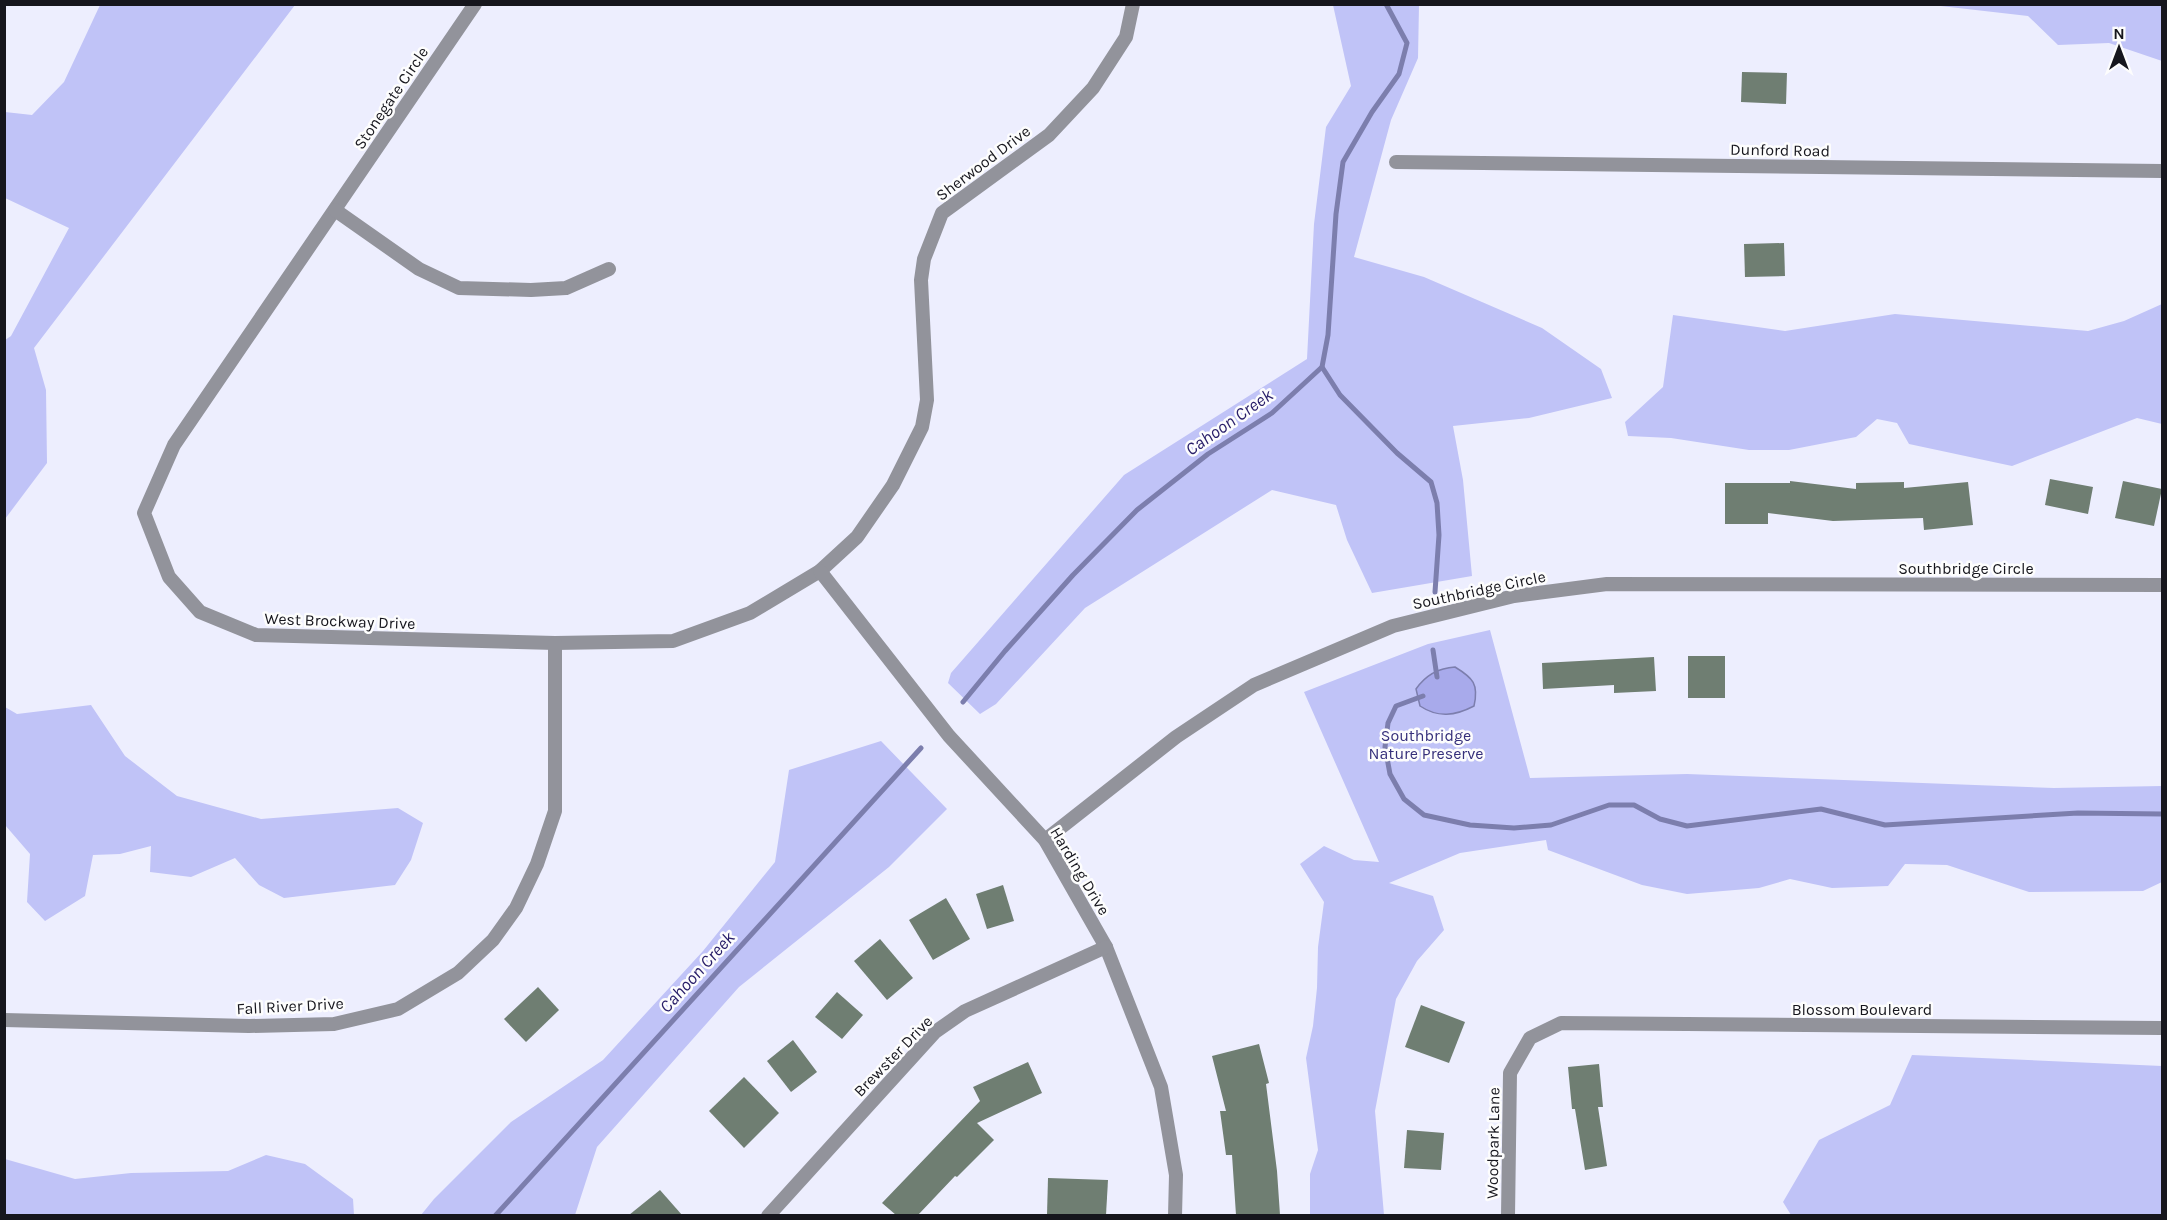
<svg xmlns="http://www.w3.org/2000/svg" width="2167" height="1220" font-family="Karla,sans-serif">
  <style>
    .green { fill: #c0c3f7 }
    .water { fill: #a8aaeb; stroke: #7c7ead; stroke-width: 1.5 }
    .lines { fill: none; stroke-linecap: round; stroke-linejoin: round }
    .stream { stroke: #7c7ead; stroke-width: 5 }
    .building { fill: #6f7e72 }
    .minor { stroke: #92939b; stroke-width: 14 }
    .labels { text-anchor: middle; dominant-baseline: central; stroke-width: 5; stroke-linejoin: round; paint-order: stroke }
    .street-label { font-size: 16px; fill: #16161d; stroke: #fdfdfd }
    .park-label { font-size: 16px; fill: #36307b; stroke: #fdfdfd }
    .water-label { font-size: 18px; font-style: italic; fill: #2a206a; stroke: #fdfdfd }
  </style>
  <rect width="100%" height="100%" fill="#edeefe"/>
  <g class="green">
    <path d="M100 5H295L34 348 46 390 47 463 5 519V340L11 336 69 228 5 198V112L32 115 64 82Z"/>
    <path d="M1333 5H1419L1418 58 1391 120 1354 257 1424 277 1542 328 1601 369 1612 398 1529 418 1453 426 1463 480 1472 576 1372 593 1347 540 1336 505 1272 490 1085 608 996 704 980 714 948 683 951 673 1124 475 1307 359 1314 224 1326 127 1351 86Z"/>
    <path d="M1932 5H2162V61L2109 43 2058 45 2028 16Z"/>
    <path d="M2162 304V424L2137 418 2012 466 1909 444 1897 423 1877 419 1856 437 1789 450H1749L1671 438 1628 436 1625 422 1663 387 1673 315 1785 331 1895 314 2088 331 2124 321Z"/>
    <path d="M1490 630 1530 778 1687 774 2054 788 2162 786V882L2143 891 2029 892 1947 865 1905 864 1888 886 1832 888 1790 879 1759 888 1687 894 1642 885 1548 850 1546 840 1460 853 1389 883 1433 896 1444 930 1417 961 1396 999 1375 1111 1384 1215H1310V1174L1318 1150 1306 1058 1313 1026 1317 988 1318 947 1324 902 1300 864 1324 846 1354 860 1379 862 1304 692 1428 644Z"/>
    <path d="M91 705 125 756 177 796 261 819 398 808 423 823 411 860 395 885 284 898 259 885 235 858 191 877 150 872 151 846 120 854 93 855 85 896 45 921 27 902 30 854 5 825V707L17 714Z"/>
    <path d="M881 741 947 809 889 867 739 987 597 1147 575 1215H421L434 1199 511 1122 603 1060 703 951 775 862 789 770Z"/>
    <path d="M1912 1055 2162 1066V1215H1791L1783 1202 1819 1140 1890 1105Z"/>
    <path d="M266 1155 305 1164 353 1199 354 1215H5V1159L75 1179 131 1173 228 1171Z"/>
  </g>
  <path class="water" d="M1455 667C1473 678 1479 684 1474 706 1455 716 1438 718 1420 706L1416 689C1425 676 1438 668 1455 667Z"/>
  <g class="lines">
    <g class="stream">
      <path d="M1322 367 1340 395 1397 453 1431 482 1437 503 1439 535 1435 592"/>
      <path d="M1433 650 1437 677"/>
      <path d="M1423 696 1396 706 1388 723 1385 747 1390 774 1404 799 1424 815 1470 825 1514 828 1551 825 1609 805H1634L1660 819 1687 826 1821 809 1885 825 2078 813 2162 814"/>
      <path d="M963 702 1005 651 1073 575 1137 510 1208 454 1272 413 1322 367 1328 335 1336 214 1343 162 1372 112 1399 74 1407 43 1386 4"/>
      <path d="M495 1216 921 748"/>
    </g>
  </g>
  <g class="building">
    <path d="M1742 72 1787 73 1786 104 1741 102Z"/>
    <path d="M1784 243 1785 276 1745 277 1744 244Z"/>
    <path d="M2050 479 2093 487 2088 514 2045 505Z"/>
    <path d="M1790 481 1856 489V483L1904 482V488L1968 482 1973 525 1924 530 1923 518 1833 521 1768 513V524H1725V483H1790Z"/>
    <path d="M2123 481 2162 489 2154 526 2115 518Z"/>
    <rect x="1688" y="656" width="37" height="42"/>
    <path d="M1654 657 1656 691 1614 693V685L1543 689 1542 663Z"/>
    <path d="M1003 885 1014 921 987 929 976 894Z"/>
    <path d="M946 898 970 939 933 960 909 920Z"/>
    <path d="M880 939 913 978 887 1000 854 961Z"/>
    <path d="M538 987 559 1010 526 1042 504 1019Z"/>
    <path d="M837 992 863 1015 842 1039 815 1017Z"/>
    <path d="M1421 1005 1465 1022 1449 1063 1405 1047Z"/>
    <path d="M793 1040 817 1072 791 1092 767 1061Z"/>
    <path d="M1259 1044 1269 1083 1266 1084 1277 1171 1280 1215H1236L1232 1155H1226L1220 1111H1226L1212 1056Z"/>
    <path d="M1028 1062 1042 1093 977 1123 994 1140 957 1177 955 1176 918 1215H896L882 1203 980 1101 973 1087Z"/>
    <path d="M1599 1064 1603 1107H1598L1607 1166 1585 1170 1575 1109H1572L1568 1067Z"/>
    <path d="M744 1077 779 1113 744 1148 709 1111Z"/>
    <path d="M1407 1130 1444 1133 1441 1170 1404 1168Z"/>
    <path d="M1048 1178 1108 1180 1106 1215H1047Z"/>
    <path d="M660 1190 682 1215H629Z"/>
  </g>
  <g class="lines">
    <g class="minor">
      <path d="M475 4 174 445 144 513 169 577 200 612 256 635 555 643 673 641 750 613 820 571 857 537 893 485 922 427 927 400 921 280 924 259 942 213 1049 135 1093 88 1126 37 1133 4"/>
      <path d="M1396 162 2162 171"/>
      <path d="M335 210 419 269 459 288 531 290 566 288 609 269"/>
      <path d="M820 571 949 736 1045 840 1106 947 1161 1087 1176 1175 1175 1216"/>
      <path d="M1045 840 1176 737 1254 685 1393 626 1514 596 1607 584 2162 585"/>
      <path d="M4 1020 249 1026 334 1024 398 1009 458 973 493 940 516 908 537 864 555 811V643"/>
      <path d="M768 1216 935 1032 965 1011 1106 947"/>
      <path d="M1508 1216 1510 1073 1530 1038 1561 1023 2162 1028"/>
    </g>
  </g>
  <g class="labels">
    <g class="street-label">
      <text transform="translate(391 98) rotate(-56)">Stonegate Circle</text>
      <text transform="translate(1780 150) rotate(1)">Dunford Road</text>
      <text transform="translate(983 163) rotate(-37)">Sherwood Drive</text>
      <text x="1966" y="568">Southbridge Circle</text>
      <text transform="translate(1479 590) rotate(-12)">Southbridge Circle</text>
      <text transform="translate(340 621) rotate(2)">West Brockway Drive</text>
      <text transform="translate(1080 871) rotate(59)">Harding Drive</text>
      <text transform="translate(290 1006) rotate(-3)">Fall River Drive</text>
      <text x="1862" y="1009">Blossom Boulevard</text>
      <text transform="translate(893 1056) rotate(-46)">Brewster Drive</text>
      <text transform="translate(1493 1143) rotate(-89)">Woodpark Lane</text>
    </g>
    <g class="park-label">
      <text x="1426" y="735">Southbridge<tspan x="1426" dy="18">Nature Preserve</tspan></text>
    </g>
    <g class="water-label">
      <text transform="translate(1229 422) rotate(-35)">Cahoon Creek</text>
      <text transform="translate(697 972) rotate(-48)">Cahoon Creek</text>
    </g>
  </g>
  <rect width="2167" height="1220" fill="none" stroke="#16161d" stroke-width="12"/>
  <g transform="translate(2119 48)" stroke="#fdfdfd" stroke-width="4.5" paint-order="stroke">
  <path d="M0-4.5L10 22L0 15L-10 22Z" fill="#16161d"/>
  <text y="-9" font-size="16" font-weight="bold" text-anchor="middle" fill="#16161d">N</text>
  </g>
</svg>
